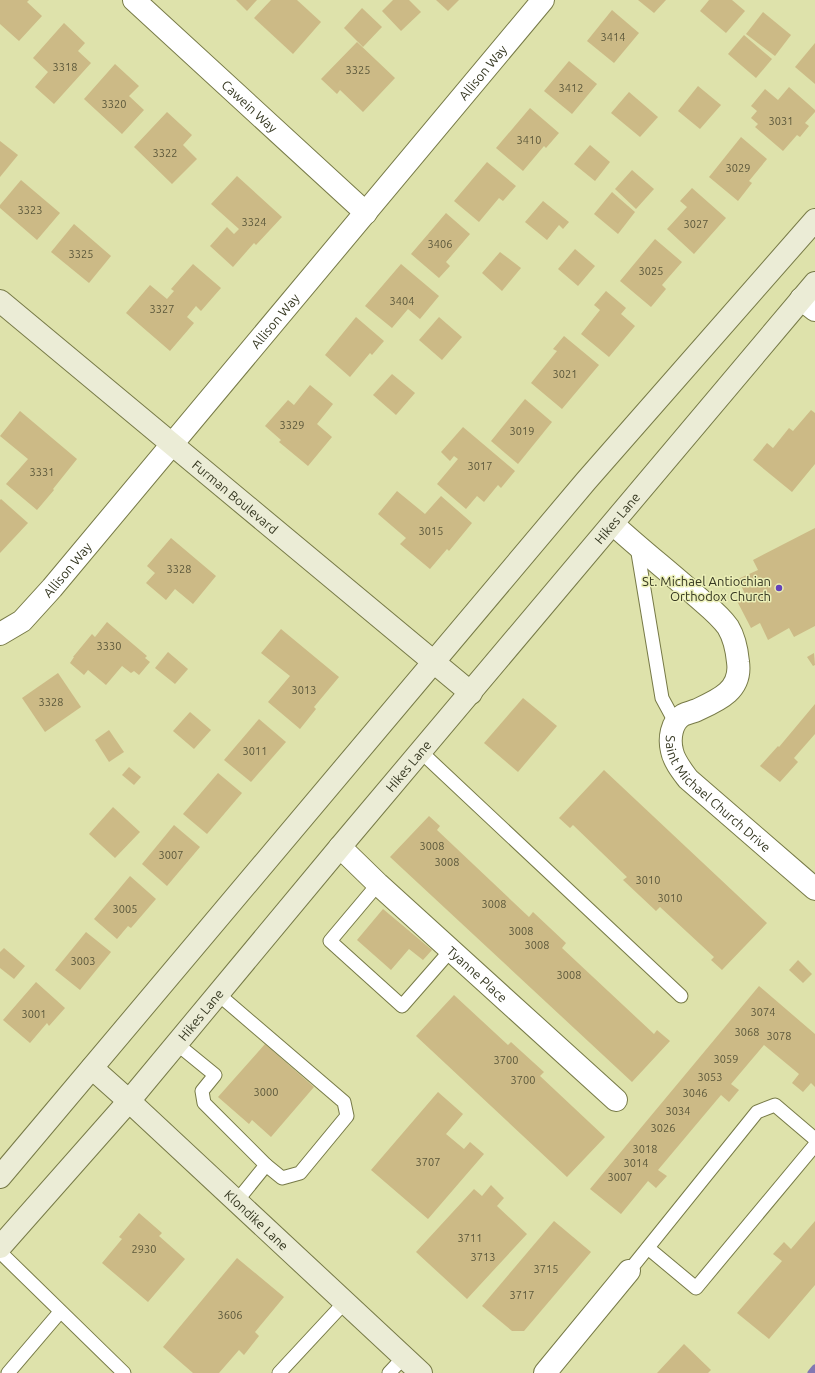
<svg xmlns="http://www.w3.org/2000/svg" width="815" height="1373" font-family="Ubuntu,sans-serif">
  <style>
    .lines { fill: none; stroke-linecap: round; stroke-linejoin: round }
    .stream { stroke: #8278b3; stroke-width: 7 }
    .building { fill: #ccba86 }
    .lane-casing { stroke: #777a47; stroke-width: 15 }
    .street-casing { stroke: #777a47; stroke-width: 24 }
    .secondary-casing { stroke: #777a47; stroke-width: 24 }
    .lane { stroke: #fff; stroke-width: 13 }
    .street { stroke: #fff; stroke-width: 22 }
    .secondary { stroke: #ebecd6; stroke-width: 22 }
    .poi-dot { fill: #6342ba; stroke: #ebefb7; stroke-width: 1.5 }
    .labels { text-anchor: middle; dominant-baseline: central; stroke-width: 3; stroke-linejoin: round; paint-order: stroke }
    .number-label { font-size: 11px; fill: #5c583b }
    .street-label { font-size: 13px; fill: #363822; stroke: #ebefb7 }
    .poi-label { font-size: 13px; fill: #363822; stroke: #ebefb7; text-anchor: end }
  </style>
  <rect width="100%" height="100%" fill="#dee2ab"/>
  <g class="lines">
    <path class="stream" d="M811 1373 815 1368"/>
  </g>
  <g class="building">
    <path d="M0 0H29L27 2 42 16 19 41 0 24Z"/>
    <path d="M236 0H257L247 11Z"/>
    <path d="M271 0H297L321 22 293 54 254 18Z"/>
    <path d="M393 0H409L421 12 401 31 382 11Z"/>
    <path d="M436 0H459L448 11Z"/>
    <path d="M638 0H666L654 13Z"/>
    <path d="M709 0H732L745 11 726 33 700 11Z"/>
    <path d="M362 8 382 27 363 47 344 28Z"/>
    <path d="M612 10 639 33 614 63 587 41Z"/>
    <path d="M763 12 791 35 775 56 746 34Z"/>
    <path d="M64 23 85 43 78 51 91 63 54 104 35 87 48 72 33 58Z"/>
    <path d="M744 35 772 59 756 78 728 54Z"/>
    <path d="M357 42 395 78 363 112 340 90 337 94 321 79Z"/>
    <path d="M815 43V84L795 67Z"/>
    <path d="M569 61 597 84 572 114 544 91Z"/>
    <path d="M115 64 139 86 129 96 144 110 122 134 84 99Z"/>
    <path d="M698 86 721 105 700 129 678 111Z"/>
    <path d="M789 87 815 110V112L805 123 809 126 800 137 797 135 783 151 755 127 758 124 751 118 757 111 751 106 765 89 778 100Z"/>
    <path d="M629 92 658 117 640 137 611 113Z"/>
    <path d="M530 108 559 133 546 148 544 146 523 171 496 148Z"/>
    <path d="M167 112 192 135 183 145 197 159 172 184 134 147Z"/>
    <path d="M741 137 767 159 749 181 752 183 738 201 709 177Z"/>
    <path d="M0 141 18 155 0 177Z"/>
    <path d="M590 145 610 162 595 181 574 164Z"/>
    <path d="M487 162 516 186 503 201 499 198 479 222 454 201Z"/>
    <path d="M632 170 654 189 636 209 615 189Z"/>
    <path d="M237 176 282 217 256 245 254 243 233 267 210 246 227 227 234 234 239 229 211 204Z"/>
    <path d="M21 180 60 213 37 240 0 208V205Z"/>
    <path d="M692 188 726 218 694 254 667 229 687 207 680 201Z"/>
    <path d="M612 192 635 212 618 234 594 214Z"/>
    <path d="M543 201 569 222 563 229 559 225 547 240 525 222Z"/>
    <path d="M446 213 470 234 446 262 450 266 439 278 411 254Z"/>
    <path d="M74 224 111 256 89 283 51 252Z"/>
    <path d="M655 239 682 262 662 285 666 289 651 307 620 281Z"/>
    <path d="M575 249 595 266 578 286 558 269Z"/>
    <path d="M500 252 521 268 502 291 482 273Z"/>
    <path d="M193 264 221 288 201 311 196 306 187 317 194 323 170 351 126 313 150 285 167 299 174 291 171 289Z"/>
    <path d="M401 264 439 296 420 319 408 309 392 328 365 306Z"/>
    <path d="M606 291 626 308 621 314 635 326 609 357 581 334 600 310 594 305Z"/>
    <path d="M356 317 384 341 372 355 370 353 350 377 325 355Z"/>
    <path d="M439 317 462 337 442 360 419 340Z"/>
    <path d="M564 336 599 365 562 409 531 383 557 351 553 349Z"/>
    <path d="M392 374 415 393 396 415 373 395Z"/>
    <path d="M310 385 333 404 317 424 332 437 308 466 279 442 281 440 265 426 288 400 294 405Z"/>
    <path d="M525 399 552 422 518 464 491 441Z"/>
    <path d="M811 410 815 413V464L792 492 753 460 767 443 773 448 789 428 793 431Z"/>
    <path d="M20 411 77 459 53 489 54 490 37 510 6 484 28 459 0 436Z"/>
    <path d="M463 427 515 471 501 488 498 485 484 502 477 496 466 509 437 484 458 459 454 456 450 461 441 452Z"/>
    <path d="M397 491 425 514 441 496 472 523 449 551 447 549 430 569 400 544 406 538 378 514Z"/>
    <path d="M1 499 28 523 0 553V500Z"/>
    <path d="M815 528V626L794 637 789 628 768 640 760 623 751 628 737 601 746 596 738 579 758 570 753 560Z"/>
    <path d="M171 538 216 576 193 604 175 589 166 600 146 583 155 573 147 566Z"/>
    <path d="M107 622 147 656 145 658 150 662 139 675 134 671 131 673 122 666 106 685 88 670 84 675 70 663 74 657H73L92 634 95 637Z"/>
    <path d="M281 629 339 677 314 707 316 709 300 729 268 702 290 676 261 653Z"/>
    <path d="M168 652 188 669 175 684 155 668Z"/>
    <path d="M814 653 815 665 813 666 807 657Z"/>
    <path d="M58 673 81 707 45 732 22 698Z"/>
    <path d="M523 698 557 726 518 772 484 743Z"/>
    <path d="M815 704V734L794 758 798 762 780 782 760 766 778 746 779 747Z"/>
    <path d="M190 712 211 730 194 749 173 731Z"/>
    <path d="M259 719 286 742 251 782 224 760Z"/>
    <path d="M109 730 124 752 109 762 95 740Z"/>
    <path d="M129 767 141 777 134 785 122 775Z"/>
    <path d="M604 770 767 923 722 970 711 960 714 957 660 907 656 911 623 880 627 877 573 825 570 828 559 818Z"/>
    <path d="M218 773 242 793 207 834 183 814Z"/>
    <path d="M113 807 140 832 115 858 89 834Z"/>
    <path d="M429 816 440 826 437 830 529 917 533 912 566 943 562 948 654 1034 657 1030 670 1041 632 1082 390 857Z"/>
    <path d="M174 825 200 847 167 886 142 864Z"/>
    <path d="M130 876 156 899 131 928 128 926 117 939 94 919Z"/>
    <path d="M383 909 432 950 423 960 409 949 391 970 357 940Z"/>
    <path d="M86 932 111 952 80 990 55 970Z"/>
    <path d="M4 948 25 966 14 979 0 968V952Z"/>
    <path d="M798 960 812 974 803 983 789 970Z"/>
    <path d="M36 982 65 1008 49 1026 47 1023 30 1043 3 1020Z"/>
    <path d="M759 986 815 1034V1087L811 1083 803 1092 792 1083 799 1074 764 1045 731 1084 739 1090 729 1102 721 1095 658 1170 667 1176 656 1188 648 1181 621 1214 590 1189Z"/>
    <path d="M454 995 508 1045 511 1042 544 1072 540 1076 605 1137 567 1177 416 1036Z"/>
    <path d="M265 1044 314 1087 271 1137 252 1120 249 1124 218 1097Z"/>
    <path d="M438 1092 463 1114 446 1134 464 1149 470 1142 484 1154 428 1219 371 1170Z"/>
    <path d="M491 1185 504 1198 497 1206 527 1234 467 1299 416 1252 474 1189 482 1196Z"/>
    <path d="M139 1213 162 1233 159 1236 185 1259 148 1302 102 1263 122 1239 119 1237Z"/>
    <path d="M554 1221 591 1252 524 1331H512L482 1306Z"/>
    <path d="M815 1221V1285L769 1339 737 1313 782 1261 773 1254 784 1242 791 1249Z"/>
    <path d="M237 1258 284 1297 255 1332 259 1336 244 1355 239 1350 219 1373H193L163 1347Z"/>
    <path d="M684 1344 711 1370 708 1373H657Z"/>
  </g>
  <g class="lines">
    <defs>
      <g id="lane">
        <path d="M637 547 662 698 675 722"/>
        <path d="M420 751 681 996"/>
        <path d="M378 884 330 941 402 1006 451 950"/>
        <path d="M177 1044 215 1075 202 1091 204 1103 266 1165 282 1178 300 1173 347 1116 344 1102 218 994"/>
        <path d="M236 1202 266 1165"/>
        <path d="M648 1248 696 1288 815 1145"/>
        <path d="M0 1252 124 1373"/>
        <path d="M629 1271 757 1112 775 1105 815 1139"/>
        <path d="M8 1373 60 1312"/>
        <path d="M279 1373 345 1302"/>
        <path d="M389 1373 404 1357"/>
      </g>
      <g id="street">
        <path id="s1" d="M134 0 366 213"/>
        <path d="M801 299 815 310"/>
        <path id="s2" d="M613 524C639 548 667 570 693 593 705 604 719 614 728 627 734 637 737 651 738 662 742 690 719 700 697 710 692 712 687 713 683 715 671 722 669 739 672 751 674 761 682 771 688 779L815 889"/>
        <path id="s3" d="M0 634 22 621 52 588 543 0"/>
        <path id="s4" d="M340 847 378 884 616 1100"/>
        <path d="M545 1373 629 1271"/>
      </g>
      <g id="secondary">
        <path id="s5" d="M0 301 471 693"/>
        <path id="s6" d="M92 1068 129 1101 421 1373"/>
        <path d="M0 1177 586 481 815 220"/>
        <path id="s7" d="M0 1247 129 1101 340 847 815 283"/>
      </g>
    </defs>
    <use href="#lane" class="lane-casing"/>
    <use href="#street" class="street-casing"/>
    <use href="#secondary" class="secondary-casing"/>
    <use href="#lane" class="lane"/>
    <use href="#street" class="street"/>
    <use href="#secondary" class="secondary"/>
  </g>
  <circle class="poi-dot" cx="779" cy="588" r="4"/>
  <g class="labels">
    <g class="number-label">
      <text x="613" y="37">3414</text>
      <text x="65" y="67">3318</text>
      <text x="358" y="70">3325</text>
      <text x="571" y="88">3412</text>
      <text x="114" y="104">3320</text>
      <text x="781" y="121">3031</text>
      <text x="529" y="140">3410</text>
      <text x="165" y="153">3322</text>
      <text x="738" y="168">3029</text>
      <text x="30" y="210">3323</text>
      <text x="254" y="222">3324</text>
      <text x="696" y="224">3027</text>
      <text x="440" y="244">3406</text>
      <text x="81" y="254">3325</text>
      <text x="651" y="271">3025</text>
      <text x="402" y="301">3404</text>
      <text x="162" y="309">3327</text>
      <text x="565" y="374">3021</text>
      <text x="292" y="425">3329</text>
      <text x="522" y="431">3019</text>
      <text x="480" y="466">3017</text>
      <text x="42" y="472">3331</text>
      <text x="431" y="531">3015</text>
      <text x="179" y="569">3328</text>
      <text x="109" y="646">3330</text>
      <text x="304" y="690">3013</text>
      <text x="51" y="702">3328</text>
      <text x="255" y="751">3011</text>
      <text x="432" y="846">3008</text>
      <text x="171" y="855">3007</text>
      <text x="447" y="862">3008</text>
      <text x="648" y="880">3010</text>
      <text x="670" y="898">3010</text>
      <text x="494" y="904">3008</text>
      <text x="125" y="909">3005</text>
      <text x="521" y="931">3008</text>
      <text x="537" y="945">3008</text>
      <text x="83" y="961">3003</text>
      <text x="569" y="975">3008</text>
      <text x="763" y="1012">3074</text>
      <text x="34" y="1014">3001</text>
      <text x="747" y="1032">3068</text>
      <text x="779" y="1036">3078</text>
      <text x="726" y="1059">3059</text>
      <text x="506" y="1060">3700</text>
      <text x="710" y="1077">3053</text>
      <text x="523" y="1080">3700</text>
      <text x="266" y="1092">3000</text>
      <text x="695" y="1093">3046</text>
      <text x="678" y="1111">3034</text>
      <text x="663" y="1128">3026</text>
      <text x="645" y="1149">3018</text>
      <text x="428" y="1162">3707</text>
      <text x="636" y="1163">3014</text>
      <text x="620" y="1177">3007</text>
      <text x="470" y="1238">3711</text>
      <text x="144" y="1249">2930</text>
      <text x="483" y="1257">3713</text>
      <text x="546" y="1269">3715</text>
      <text x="522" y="1295">3717</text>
      <text x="230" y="1315">3606</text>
    </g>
    <g class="street-label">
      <text stroke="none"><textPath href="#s3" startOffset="742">Allison Way</textPath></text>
      <text stroke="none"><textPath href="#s1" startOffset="157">Cawein Way</textPath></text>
      <text stroke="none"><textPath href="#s3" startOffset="418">Allison Way</textPath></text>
      <text stroke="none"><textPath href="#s5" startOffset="306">Furman Boulevard</textPath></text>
      <text stroke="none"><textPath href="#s7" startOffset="955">Hikes Lane</textPath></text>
      <text stroke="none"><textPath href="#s3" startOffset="94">Allison Way</textPath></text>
      <text stroke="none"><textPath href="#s7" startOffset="631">Hikes Lane</textPath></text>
      <text stroke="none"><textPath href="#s2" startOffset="377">Saint Michael Church Drive</textPath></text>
      <text stroke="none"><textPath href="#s4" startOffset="187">Tyanne Place</textPath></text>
      <text stroke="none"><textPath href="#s7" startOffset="307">Hikes Lane</textPath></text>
      <text stroke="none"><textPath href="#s6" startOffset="224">Klondike Lane</textPath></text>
    </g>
    <g class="poi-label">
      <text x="771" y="581">St. Michael Antiochian<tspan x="771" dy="15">Orthodox Church</tspan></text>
    </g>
  </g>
</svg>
